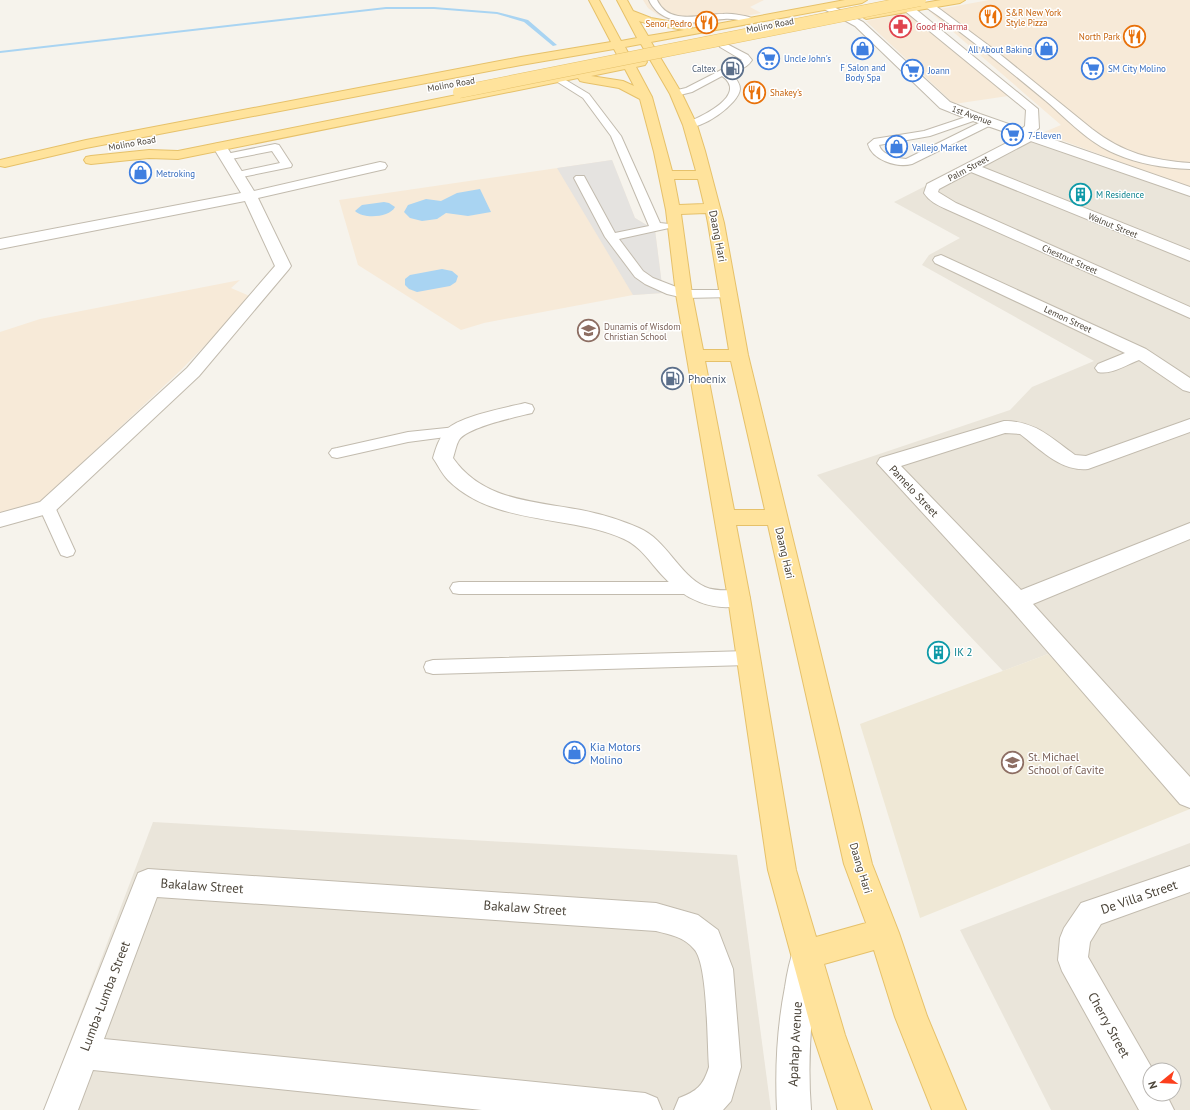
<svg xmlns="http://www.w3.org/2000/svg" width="1190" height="1110" font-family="'PT Sans',sans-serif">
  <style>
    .residential { fill: #eae5da; fill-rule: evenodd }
    .commercial { fill: #f7ead8 }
    .education { fill: #efe8d6 }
    .parking { fill: #e5e3e0 }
    .water { fill: #a9d4f2 }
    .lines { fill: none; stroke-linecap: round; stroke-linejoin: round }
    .stream { fill: #a9d4f2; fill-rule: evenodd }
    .service-casing { stroke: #c2bbae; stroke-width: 2 }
    .minor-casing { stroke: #c2bbae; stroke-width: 2 }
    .tertiary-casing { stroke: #c2bbae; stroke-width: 2 }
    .primary-casing { stroke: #e6c16a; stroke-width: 2 }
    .service { fill: #fff; fill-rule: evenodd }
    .minor { fill: #fff; fill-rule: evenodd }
    .tertiary { fill: #fff; fill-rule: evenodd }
    .primary { fill: #ffe39c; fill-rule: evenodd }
    .primary-bridge-casing { stroke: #e6c16a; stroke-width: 13; stroke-linecap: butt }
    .primary-bridge { stroke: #ffe39c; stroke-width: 12 }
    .labels { text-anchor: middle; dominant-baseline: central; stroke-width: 3; stroke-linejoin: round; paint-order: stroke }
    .far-food-label { font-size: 9px; fill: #c56008; stroke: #fff; text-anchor: start }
    .far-street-label { font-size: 9px; fill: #4b4439; stroke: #fff }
    .far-health-label { font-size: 9px; fill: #be3a42; stroke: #fff; text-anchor: start }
    .far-shop-label { font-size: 9px; fill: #366cbe; stroke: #fff; text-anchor: start }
    .far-service-label { font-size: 9px; fill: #4e5e75; stroke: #fff; text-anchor: end }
    .far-culture-label { font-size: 9px; fill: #0d838f; stroke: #fff; text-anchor: start }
    .far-education-label { font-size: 9px; fill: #785e54; stroke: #fff; text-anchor: start }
    .street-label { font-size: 11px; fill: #4b4439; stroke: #fff }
    .service-label { font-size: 11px; fill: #4e5e75; stroke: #fff; text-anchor: start }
    .culture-label { font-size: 11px; fill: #0d838f; stroke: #fff; text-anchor: start }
    .shop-label { font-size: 11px; fill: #366cbe; stroke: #fff; text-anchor: start }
    .education-label { font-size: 11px; fill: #785e54; stroke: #fff; text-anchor: start }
    .near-street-label { font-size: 13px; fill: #4b4439; stroke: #fff }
  </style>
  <rect width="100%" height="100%" fill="#f6f3ec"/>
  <g class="residential">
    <path d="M1034 131 1190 188V802L1048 654 1003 671 817 475 1010 410 1032 387 1094 361 922 265 929 255 960 238 894 202Z"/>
    <path d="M153 822 737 855 771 1110H44Z"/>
    <path d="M1190 843V1110H1051L960 930ZM1150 1070H1174V1094H1150Z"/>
  </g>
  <g class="commercial">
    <path d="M643 0H764L750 7 761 13 700 25H687L671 21 658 15 648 8Z"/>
    <path d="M989 0H1190V188L1042 133 1061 125 929 11Z"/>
    <path d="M908 13 1008 96 954 104 866 21Z"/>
    <path d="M612 160 635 218 655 230 663 293 633 295 484 323 461 330 358 265 339 200Z"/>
    <path d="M240 280 231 288 252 297 181 370 39 503 0 513V332L40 319Z"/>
  </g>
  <path class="education" d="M1048 654 1190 801V809L920 918 860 724Z"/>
  <path class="parking" d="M612 160 635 218 655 230 663 293 633 295 557 168Z"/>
  <g class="water">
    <path d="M480 189 491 212 468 216 446 213 437 219 422 221 410 218 404 212 408 205 426 199 441 201 457 193Z"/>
    <path d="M384 202 389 203 395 207C389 218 363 219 355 211L362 205Z"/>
    <path d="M442 269 452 271 458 276 456 282 450 286 417 292 409 289 405 285V279L410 275Z"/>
  </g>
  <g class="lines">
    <path class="stream" d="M386 7H434L497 12 528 20 557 45 553 46 524 22 497 14 434 9H386L0 53V51Z"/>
    <defs>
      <g id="service">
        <path d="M649 0H657C669 26 701 14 723 14 730 13 738 15 745 16 749 17 753 18 756 21L752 24C743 21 734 18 724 19 718 19 712 21 706 22 685 24 658 21 649 0Z"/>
        <path d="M927 4H933L996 51 1092 129C1123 153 1151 160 1190 163V169C1165 168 1139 164 1116 154 1089 143 1068 120 1046 101 1007 69 969 37 927 8L926 6Z"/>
        <path d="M723 42 748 55 752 60C748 66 743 70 736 68L734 66 742 60 720 47 719 45Z"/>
        <path d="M725 68 728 69C731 75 740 80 740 89 739 104 700 131 686 127L685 125 686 123C701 117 749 95 722 76L692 92 676 96 671 93 673 91 686 88Z"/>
        <path d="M559 76 589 94 621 136 660 223 669 224 671 226 669 228 619 239 643 271 653 278 684 290H729L734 291 735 294 734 297 684 298 667 294 645 284 635 277 605 237 574 178 576 176H584L615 233 649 226 611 136 583 98 556 81 554 79Z"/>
        <path d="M975 114 979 115 980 117 979 119 930 136 879 145C882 155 896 158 906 159L985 120H993L994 122 993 124 912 164C897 168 872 160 868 144L874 139 924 131Z"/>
        <path d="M275 144 279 145 292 165 291 167 237 178 233 177 232 175 233 173 280 163 272 151 226 160 221 157 226 154Z"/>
        <path d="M456 427 461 429 464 432 461 435 408 442 337 458 332 457 329 453 332 449 337 448 408 432Z"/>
        <path d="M47 501 53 503 55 507 75 551 73 555 67 557 61 555 59 551 39 507 41 503Z"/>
        <path d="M459 582H687L693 583 696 588 693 593 687 594H459L453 593 450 588 453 583Z"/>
        <path d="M748 651 755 653 757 658 755 663 748 665 433 674 426 672 424 667 426 662 433 660Z"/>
      </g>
      <g id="minor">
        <path d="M909 6 913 7 1038 109 1039 128 1033 133 1037 136 1035 139 982 167 1190 250V261L971 172 939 189 938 192 956 203 1190 307V318L946 209C937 205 929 201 924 193L927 184 1020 136 1017 133 1025 126 1026 110 905 11 904 9Z"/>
        <path d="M220 143 225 144 254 191 380 162 385 163 387 166 385 169 258 198 291 266 289 269 199 376 54 512 0 527V513L40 502 187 368 275 266 245 201 0 249V239L241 193 213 147 215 144Z"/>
        <path d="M941 255 1146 349 1190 378V392L1183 390 1139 360C1126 365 1111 375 1098 372L1095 368 1098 364 1125 353 935 263 933 260 935 257Z"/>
        <path d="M525 403 532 405 534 409 532 413C516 417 468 427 459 440 456 445 455 452 453 458 483 501 534 501 581 510 601 514 621 520 639 528 667 540 678 574 705 587 718 593 733 588 747 592L750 598 747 604C714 614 683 599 661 574 650 562 640 546 624 539 569 514 494 526 448 480 442 474 438 465 433 458 436 448 439 438 446 430 460 416 505 408 525 403Z"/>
        <path d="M1190 419V432L1088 469C1061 472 1040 449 1020 434L1005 433 901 466 1021 590 1190 523V539L1033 604 1190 777V808L1180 804 1009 607 877 463 880 458 1004 421C1036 421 1051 438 1075 455L1086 456Z"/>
        <path d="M1190 866V892L1101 924 1090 942 1088 957 1153 1070H1150V1094H1166L1174 1110H1139L1062 971 1058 960 1060 938 1064 928 1081 903Z"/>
        <path d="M148 869 656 903 698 915 718 930 733 969 741 1067 731 1101 723 1110H674L679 1098C697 1091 703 1086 709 1067 707 1044 708 963 694 949 684 937 671 935 656 931L157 897 104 1039 645 1093 657 1098 662 1110H482L93 1070 78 1110H44L134 883 138 873Z"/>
        <path d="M806 941 817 945 821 956C811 1007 807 1058 811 1110H777C775 1069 777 1028 785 987 787 973 790 959 795 945Z"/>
      </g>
      <path id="tertiary" d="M828 4 863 22 950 102 980 114 1190 187V196L970 120 940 108 855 26 824 9 823 7 824 5Z"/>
      <g id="primary">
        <path d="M589 0H599L621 41 637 38 617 0H627L633 11 651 18 690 25 692 27 690 29 845 0H867L862 3 651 42 682 94 697 125 705 151 724 223 748 355 872 864 899 933 927 1016 966 1110H932L895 1017 874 950 824 964 845 1035 872 1110H838L813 1035 768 870 728 598 676 294 666 210 654 152 640 99 619 88 584 82 580 81 578 78 178 159 149 158 91 164 86 163 84 160 86 157 91 156 149 150 178 151 621 62 614 49 521 65 86 148 5 167 0 166V160L86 140 521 57 611 42ZM639 21 649 24 684 30 648 36ZM641 44 670 94 683 125 696 171H672L652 97 636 67 645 65 647 62 645 59 641 58 632 60 625 47ZM625 69 634 86 623 81 591 76ZM674 179H698L704 204 679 205ZM706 213 708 223 729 350H703L692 294 681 214ZM705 361H731L765 510H734ZM736 525H768L844 864 866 923 816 937 796 870 750 598Z"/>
        <path d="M941 0H965L960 3 866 19 861 16 866 13Z"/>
      </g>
    </defs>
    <use href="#service" class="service-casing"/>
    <use href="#minor" class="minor-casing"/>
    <use href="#tertiary" class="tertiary-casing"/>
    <use href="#primary" class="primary-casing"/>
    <use href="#service" class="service"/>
    <use href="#minor" class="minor"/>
    <use href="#tertiary" class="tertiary"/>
    <use href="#primary" class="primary"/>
    <defs>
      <path id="primary-bridge" d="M459 92 920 0"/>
    </defs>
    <use href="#primary-bridge" class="primary-bridge-casing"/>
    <use href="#primary-bridge" class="primary-bridge"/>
  </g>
  <defs>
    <symbol id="restaurant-ring" viewBox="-11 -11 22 22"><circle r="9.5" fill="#fff" stroke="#e8710a" stroke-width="1.5"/><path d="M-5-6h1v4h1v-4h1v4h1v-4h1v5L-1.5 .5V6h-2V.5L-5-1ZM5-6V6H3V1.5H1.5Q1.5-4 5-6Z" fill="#e8710a"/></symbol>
    <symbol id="pharmacy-ring" viewBox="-11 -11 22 22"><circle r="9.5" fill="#fff" stroke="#e0444e" stroke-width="1.5"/><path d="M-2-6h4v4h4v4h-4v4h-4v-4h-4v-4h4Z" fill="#e0444e"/></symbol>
    <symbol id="shop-ring" viewBox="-11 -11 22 22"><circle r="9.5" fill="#fff" stroke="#3f7fe0" stroke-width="1.5"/><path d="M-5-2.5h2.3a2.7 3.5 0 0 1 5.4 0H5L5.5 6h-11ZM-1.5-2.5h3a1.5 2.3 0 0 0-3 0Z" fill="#3f7fe0"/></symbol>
    <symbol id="supermarket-ring" viewBox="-11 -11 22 22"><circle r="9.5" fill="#fff" stroke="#3f7fe0" stroke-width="1.5"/><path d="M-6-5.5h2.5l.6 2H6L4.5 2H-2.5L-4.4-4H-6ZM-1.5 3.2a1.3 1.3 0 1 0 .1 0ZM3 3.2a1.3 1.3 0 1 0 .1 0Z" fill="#3f7fe0"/></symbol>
    <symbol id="fuel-ring" viewBox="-11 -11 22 22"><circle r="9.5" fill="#fff" stroke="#5c6f8a" stroke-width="1.5"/><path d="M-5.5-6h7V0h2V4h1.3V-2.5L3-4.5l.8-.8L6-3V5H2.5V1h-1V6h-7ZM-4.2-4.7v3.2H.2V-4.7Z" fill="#5c6f8a"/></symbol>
    <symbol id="building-ring" viewBox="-11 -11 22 22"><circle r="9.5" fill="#fff" stroke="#0f9aa8" stroke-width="1.5"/><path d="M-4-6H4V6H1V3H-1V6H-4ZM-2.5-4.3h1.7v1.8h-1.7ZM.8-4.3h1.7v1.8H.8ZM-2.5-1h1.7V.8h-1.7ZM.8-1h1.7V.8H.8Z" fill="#0f9aa8"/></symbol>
    <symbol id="school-ring" viewBox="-11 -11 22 22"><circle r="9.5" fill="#fff" stroke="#8d6e63" stroke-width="1.5"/><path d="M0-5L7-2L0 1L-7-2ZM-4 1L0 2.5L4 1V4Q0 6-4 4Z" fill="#8d6e63"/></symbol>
  </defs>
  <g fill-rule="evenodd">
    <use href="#restaurant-ring" x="978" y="4" width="25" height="25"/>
    <use href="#restaurant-ring" x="694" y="10" width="25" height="25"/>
    <use href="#pharmacy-ring" x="888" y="14" width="25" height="25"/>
    <use href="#restaurant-ring" x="1122" y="24" width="25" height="25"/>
    <use href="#shop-ring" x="850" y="36" width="25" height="25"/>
    <use href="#shop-ring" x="1034" y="36" width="25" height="25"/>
    <use href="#supermarket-ring" x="756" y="46" width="25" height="25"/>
    <use href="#fuel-ring" x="720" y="56" width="25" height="25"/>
    <use href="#supermarket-ring" x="1080" y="56" width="25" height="25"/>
    <use href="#supermarket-ring" x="900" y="58" width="25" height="25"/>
    <use href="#restaurant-ring" x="742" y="80" width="25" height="25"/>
    <use href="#supermarket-ring" x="1000" y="122" width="25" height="25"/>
    <use href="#shop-ring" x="884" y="134" width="25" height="25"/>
    <use href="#shop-ring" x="128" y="160" width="25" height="25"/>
    <use href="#building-ring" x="1068" y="182" width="25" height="25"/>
    <use href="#school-ring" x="576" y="318" width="25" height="25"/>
    <use href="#fuel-ring" x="660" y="366" width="25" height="25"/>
    <use href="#building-ring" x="926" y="640" width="25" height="25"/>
    <use href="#shop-ring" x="562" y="740" width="25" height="25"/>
    <use href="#school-ring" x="1000" y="750" width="25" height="25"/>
  </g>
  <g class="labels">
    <g class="far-food-label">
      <text x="1006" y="12">S&amp;R New York<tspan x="1006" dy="10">Style Pizza</tspan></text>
      <text x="692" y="23" text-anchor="end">Senor Pedro</text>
      <text x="1120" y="36" text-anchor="end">North Park</text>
      <text x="770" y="92">Shakey's</text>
    </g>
    <g class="far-street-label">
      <text transform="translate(770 25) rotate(-11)">Molino Road</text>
      <text transform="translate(451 84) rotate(-10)">Molino Road</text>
      <text transform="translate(972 115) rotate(20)">1st Avenue</text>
      <text transform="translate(132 143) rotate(-10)">Molino Road</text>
      <text transform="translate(968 168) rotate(-28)">Palm Street</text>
      <text transform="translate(1113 225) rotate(22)">Walnut Street</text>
      <text transform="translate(1070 259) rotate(24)">Chestnut Street</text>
      <text transform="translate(1068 319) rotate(25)">Lemon Street</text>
    </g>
    <g class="far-health-label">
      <text x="916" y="26">Good Pharma</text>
    </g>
    <g class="far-shop-label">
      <text x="1032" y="49" text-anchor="end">All About Baking</text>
      <text x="784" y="58">Uncle John's</text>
      <text x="863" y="67" text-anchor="middle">F Salon and<tspan x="863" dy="10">Body Spa</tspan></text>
      <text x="1108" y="68">SM City Molino</text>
      <text x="928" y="70">Joann</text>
      <text x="1028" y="135">7-Eleven</text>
      <text x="912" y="147">Vallejo Market</text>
      <text x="156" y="173">Metroking</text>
    </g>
    <g class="far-service-label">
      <text x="716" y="68">Caltex</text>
    </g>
    <g class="far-culture-label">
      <text x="1096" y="194">M Residence</text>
    </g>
    <g class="far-education-label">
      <text x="604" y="326">Dunamis of Wisdom<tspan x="604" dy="10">Christian School</tspan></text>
    </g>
    <g class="street-label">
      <text transform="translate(718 236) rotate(79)">Daang Hari</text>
      <text transform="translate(914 491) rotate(47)">Pamelo Street</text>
      <text transform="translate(785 553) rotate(77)">Daang Hari</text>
      <text transform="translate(861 868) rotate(73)">Daang Hari</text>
    </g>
    <g class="service-label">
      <text x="688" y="379">Phoenix</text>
    </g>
    <g class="culture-label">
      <text x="954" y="652">IK 2</text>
    </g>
    <g class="shop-label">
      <text x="590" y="747">Kia Motors<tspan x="590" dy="13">Molino</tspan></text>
    </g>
    <g class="education-label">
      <text x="1028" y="757">St. Michael<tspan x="1028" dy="13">School of Cavite</tspan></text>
    </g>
    <g class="near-street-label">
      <text transform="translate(202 886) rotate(4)">Bakalaw Street</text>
      <text transform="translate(1139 897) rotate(-19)">De Villa Street</text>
      <text transform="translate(525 908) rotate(4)">Bakalaw Street</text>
      <text transform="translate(105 996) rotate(-69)">Lumba-Lumba Street</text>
      <text transform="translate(1109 1025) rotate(61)">Cherry Street</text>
      <text transform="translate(795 1044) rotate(-87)">Apahap Avenue</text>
    </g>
  </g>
  <g transform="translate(1162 1082) rotate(252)"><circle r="19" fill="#ffffff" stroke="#b7b4b0"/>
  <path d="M0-3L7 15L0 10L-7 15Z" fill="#fc3f1d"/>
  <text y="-6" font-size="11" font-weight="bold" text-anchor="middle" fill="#4b4439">N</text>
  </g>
</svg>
